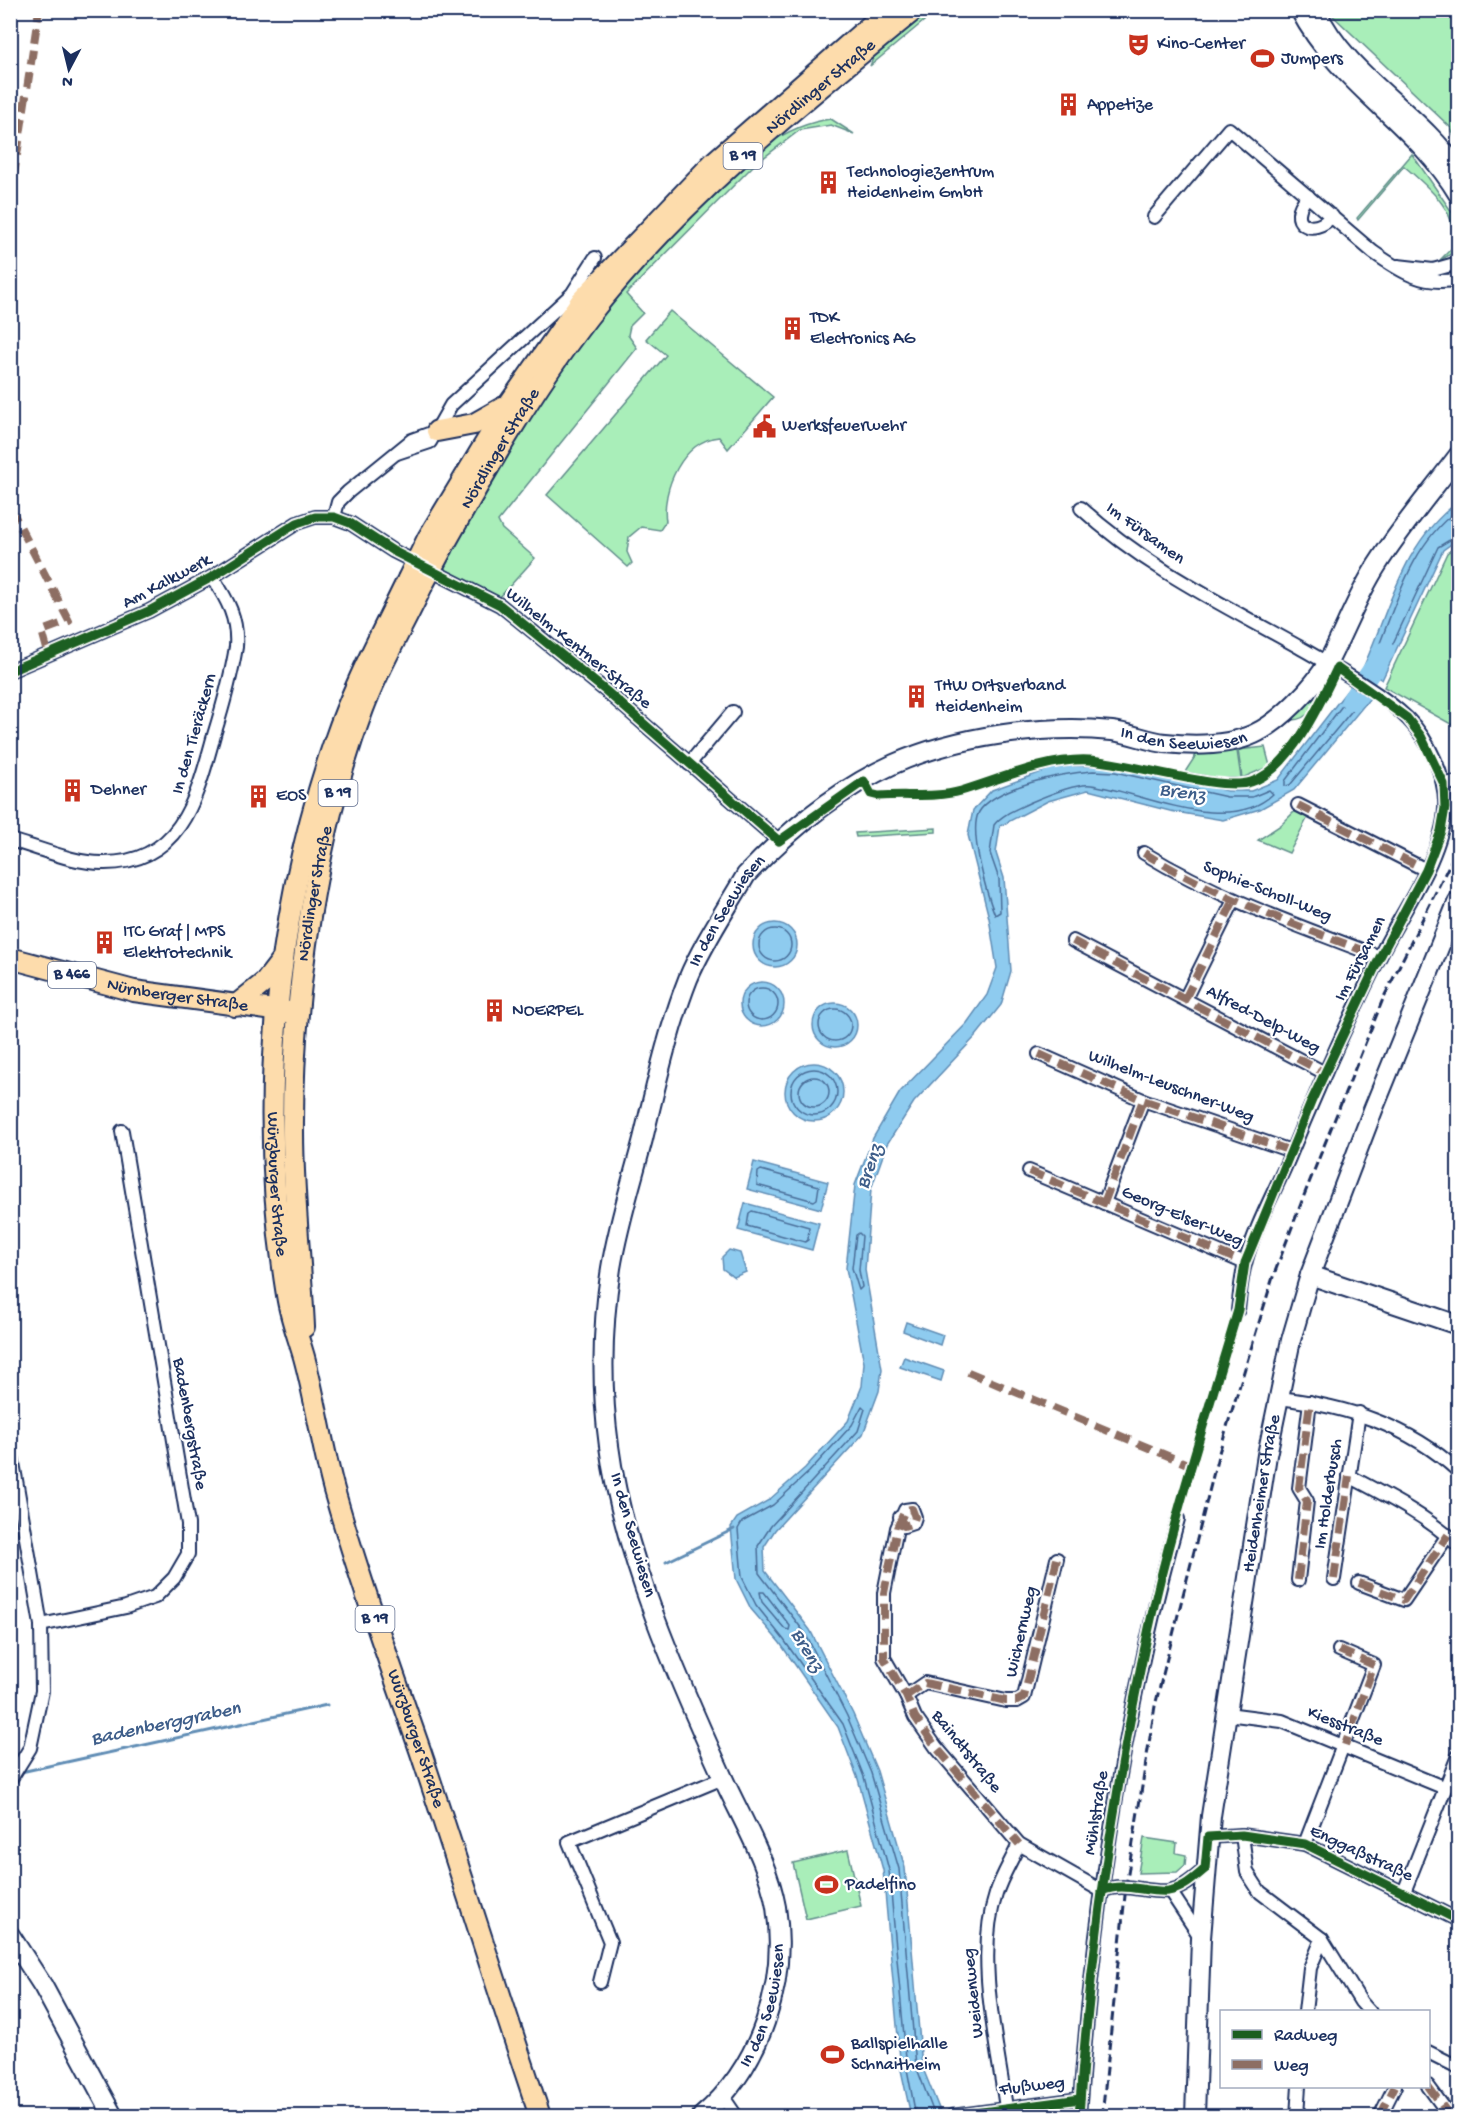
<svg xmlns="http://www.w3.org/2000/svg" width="1469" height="2127" font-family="'Gochi Hand',sans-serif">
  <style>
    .green { fill: #a9eeb9; stroke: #628e8c; stroke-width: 1.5 }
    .water { fill: #8ecbef; stroke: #608db5; stroke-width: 1.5 }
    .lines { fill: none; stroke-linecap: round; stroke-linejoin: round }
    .shore { stroke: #496d98; stroke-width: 1.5 }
    .stream { stroke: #608db5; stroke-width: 3 }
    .river { stroke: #8ecbef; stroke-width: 20 }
    .street-casing { stroke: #1b2f5e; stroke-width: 16 }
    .secondary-casing { stroke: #1b2f5e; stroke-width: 22 }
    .primary-casing { stroke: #1b2f5e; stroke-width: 24 }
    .street { stroke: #fff; stroke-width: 12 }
    .secondary { stroke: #fff; stroke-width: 18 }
    .primary { stroke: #fddcac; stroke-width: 20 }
    .rail { stroke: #1b2f5e; stroke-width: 3; stroke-dasharray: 9 4.5; stroke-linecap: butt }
    .primary-bridge-casing { stroke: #1b2f5e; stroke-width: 24; stroke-linecap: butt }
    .primary-bridge { stroke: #fddcac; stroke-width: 20 }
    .quiet { stroke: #8d6e63; stroke-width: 8; stroke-dasharray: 15 8; stroke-linecap: butt }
    .cycleway-casing { stroke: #fff; stroke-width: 13 }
    .cycleway { stroke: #1b5e20; stroke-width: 9 }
    .labels { text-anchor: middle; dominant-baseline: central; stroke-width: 4.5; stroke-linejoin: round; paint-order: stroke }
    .shield { fill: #fff; stroke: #5f6d8e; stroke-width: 1.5 }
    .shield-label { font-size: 16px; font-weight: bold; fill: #1b2f5e }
    .poi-label { font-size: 18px; fill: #1b2f5e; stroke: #fff; text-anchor: start }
    .street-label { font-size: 18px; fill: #1b2f5e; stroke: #fff }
    .water-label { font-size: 20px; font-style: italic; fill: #3e5e8a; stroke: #fff }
  </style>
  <rect width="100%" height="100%" fill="#fff"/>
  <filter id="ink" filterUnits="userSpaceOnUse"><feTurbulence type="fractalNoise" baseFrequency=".0167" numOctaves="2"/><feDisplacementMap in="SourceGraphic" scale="12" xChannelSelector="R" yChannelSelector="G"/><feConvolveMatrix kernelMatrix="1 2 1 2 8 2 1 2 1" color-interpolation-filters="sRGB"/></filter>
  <g filter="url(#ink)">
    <g class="green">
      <path d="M1333 10 1458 11V144L1450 127 1332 15Z"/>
      <path d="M926 11H936L870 66 877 48Z"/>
      <path d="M831 119 854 134 831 125 800 130 754 165 626 294 643 313 630 326 628 335 637 348 498 521 502 529 535 558 499 598 438 569C495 462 561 353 643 263 661 244 680 227 698 208 737 170 774 126 831 119Z"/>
      <path d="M1412 154 1456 218 1458 245 1455 252 1440 260 1453 247C1460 212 1428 187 1404 166L1358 220 1357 218Z"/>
      <path d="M670 311 773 397 728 449 719 437C683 440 661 490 666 521L660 530 641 527 629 537 627 552 632 563 628 567 547 495 666 355 646 339Z"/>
      <path d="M1458 545V728L1384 687 1447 553Z"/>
      <path d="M1321 687C1323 702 1307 720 1292 720Z"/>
      <path d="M1265 747 1270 766 1242 778 1238 750Z"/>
      <path d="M1237 751 1241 778H1219L1185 772 1198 752Z"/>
      <path d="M1297 809 1309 815 1289 853 1258 840 1281 825Z"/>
      <path d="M936 828V832L856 837 855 833Z"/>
      <path d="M1144 1838 1177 1843 1176 1853 1186 1855 1185 1865 1177 1872 1138 1873Z"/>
      <path d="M848 1850 861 1906 806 1919 793 1863Z"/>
    </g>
    <g class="water">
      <path d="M1458 502V539L1443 550 1382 680 1363 668C1390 608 1403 542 1458 502Z"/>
      <path d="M1352 684 1371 697 1294 790 1260 809 1223 820 1170 811 1088 790 1048 801 1000 826 996 853 1004 878 1011 971 1001 1005 976 1036 914 1102 887 1144 871 1189 865 1270 882 1369 879 1391 863 1434 775 1530 764 1547 765 1571 810 1630 853 1714 877 1771 905 1868 922 2066 942 2116H911L901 2070 883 1870 858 1779 838 1727 780 1643 751 1609 736 1579 731 1527 737 1518 769 1500 805 1468 848 1421 862 1386 864 1363 846 1268 855 1185 873 1138 900 1092 967 1023 987 995 997 968 989 918 968 835 973 810 992 790 1050 769 1071 766H1116L1227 791H1251L1278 780Z"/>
      <circle cx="775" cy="945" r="22"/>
      <circle cx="762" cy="1004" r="22"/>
      <circle cx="835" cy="1025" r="22"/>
      <circle cx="814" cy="1092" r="29"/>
      <path d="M754 1162 828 1182 821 1209 747 1189Z"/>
      <path d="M745 1203 819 1223 812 1250 738 1230Z"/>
      <path d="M729 1250 740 1253 746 1272 734 1277 723 1269 722 1257Z"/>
      <path d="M906 1322 943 1335 940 1345 903 1331Z"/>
      <path d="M904 1357 944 1371 941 1381 900 1367Z"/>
    </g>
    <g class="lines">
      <g class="shore">
        <path d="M1458 510C1409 545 1395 609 1372 663L1373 666 1382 667 1438 547 1458 535"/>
        <path d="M1351 694 1359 697 1360 701 1290 785 1285 786V781Z"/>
        <path d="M1093 771 1115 772 1227 797H1252L1269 790 1273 794C1228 837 1142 792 1091 785 1076 783 1043 797 1029 803 1017 809 1002 814 994 825L990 853 999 879 1000 912 995 915C987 895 968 830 979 812 995 786 1064 773 1093 771Z"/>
        <circle cx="775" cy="945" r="16"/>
        <circle cx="762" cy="1004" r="16"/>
        <circle cx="835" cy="1025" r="16"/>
        <circle cx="814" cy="1092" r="23"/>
        <circle cx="814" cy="1092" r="15"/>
        <path d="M761 1170 819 1186 817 1199 814 1201 757 1185 758 1172Z"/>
        <path d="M752 1211 809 1227 808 1240 805 1242 747 1226 749 1213Z"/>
        <path d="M859 1233 862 1236 859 1270 862 1287 859 1290 852 1268 856 1235Z"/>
        <path d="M760 1592H764L790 1626 789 1630 785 1629 762 1602Z"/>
        <path d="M916 2116 907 2069 889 1870 864 1777 843 1724 784 1640 756 1605 742 1577 738 1529 742 1522 773 1505 809 1472 852 1425 862 1406 865 1409 858 1431 771 1526 758 1546 759 1573 805 1633 847 1716 871 1773 899 1869 916 2066 935 2116"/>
      </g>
      <g class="stream">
        <path d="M666 1562 734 1529"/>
        <path d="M21 1772 327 1705"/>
      </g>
      <path class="river" d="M1351 701 1385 651"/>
      <defs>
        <g id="street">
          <path d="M1308 196C1284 223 1313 238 1332 216"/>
          <path d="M1154 217 1229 129 1373 252C1400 271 1424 287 1458 279"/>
          <path d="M1398 266 1433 270 1458 263"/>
          <path d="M397 453 430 442 451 405 572 294 595 258"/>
          <path d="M1081 508C1145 567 1224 605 1299 647 1332 666 1381 692 1408 719 1428 739 1447 778 1445 808 1443 856 1402 911 1381 954 1348 1021 1317 1089 1289 1158 1275 1191 1254 1229 1245 1264 1241 1278 1240 1295 1238 1310"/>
          <path d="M334 517 338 502 348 492 412 440 437 431"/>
          <path d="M10 671 149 611 212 577 297 523 315 517H334L350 523 393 551 500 605 606 691 779 841"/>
          <path d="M689 764 733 712"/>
          <path d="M1444 784 1458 782"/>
          <path d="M1298 805 1426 870"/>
          <path d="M10 840C40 848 72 863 103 863 182 864 197 796 214 735 223 706 231 677 236 647 238 619 228 600 212 577"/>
          <path d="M1144 853C1218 898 1299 926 1380 957"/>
          <path d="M1073 941 1325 1073"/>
          <path d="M1185 999 1234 900"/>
          <path d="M1039 1054 1143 1100 1291 1151"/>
          <path d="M1029 1171 1245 1263"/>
          <path d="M1104 1203 1143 1100"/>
          <path d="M1279 1398C1345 1406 1409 1425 1458 1471"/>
          <path d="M10 1445 41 1625 42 1691 30 1748 10 1780"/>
          <path d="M1349 1476C1387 1496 1427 1516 1458 1545"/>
          <path d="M900 1517 904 1526 913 1523 915 1517 912 1509 905 1510 897 1528 884 1593V1658L906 1696 915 1717 936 1747 1019 1844 1102 1891"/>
          <path d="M1334 1579 1359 1413"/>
          <path d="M1298 1580 1307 1501 1299 1488 1310 1402"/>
          <path d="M1359 1583 1404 1600 1448 1535"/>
          <path d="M41 1625 126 1607 155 1597 174 1578 188 1554V1524L122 1131"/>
          <path d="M906 1696 925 1683 1006 1701H1017L1024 1697 1057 1559"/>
          <path d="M1227 1714 1282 1721 1445 1788"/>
          <path d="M1242 1835 1247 1872 1260 1892 1322 1939 1361 2002 1370 2012"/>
          <path d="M1208 1837 1242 1835 1305 1844 1458 1920"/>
          <path d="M1305 1844 1374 1665 1339 1650"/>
          <path d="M1102 1891C1124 1881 1145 1893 1168 1891 1183 1889 1194 1878 1205 1869"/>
          <path d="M1170 1891 1201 1938"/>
          <path d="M1404 1892 1458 1756"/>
          <path d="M600 1982 610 1942 569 1842 723 1778"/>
          <path d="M1305 2012 1310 1968 1322 1939"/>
          <path d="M1428 2052 1458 2067"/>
          <path d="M1428 2086 1450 2116"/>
          <path d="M723 2097 736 2116"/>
          <path d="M1006 2108C997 2043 975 1956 996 1894 1001 1877 1012 1860 1019 1844"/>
          <path d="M952 2116 1080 2099"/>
          <path d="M1079 2116C1093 1915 1123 1714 1178 1519"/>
          <path d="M1297 2116 1299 2086"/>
          <path d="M1380 2116 1395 2086"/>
        </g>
        <g id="secondary">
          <path d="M1300 10C1338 84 1416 123 1458 194"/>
          <path d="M1316 10C1346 76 1418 111 1458 170"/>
          <path d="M1310 1275 1458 1325"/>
          <path d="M10 1935 43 1986 113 2116"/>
          <path id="s1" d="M702 2116C760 2067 788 1983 776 1907 768 1862 742 1820 723 1778 678 1679 623 1555 609 1446 601 1388 602 1326 611 1268 618 1225 632 1181 643 1139 656 1085 668 1030 688 979 703 943 727 908 746 875 788 831 839 789 894 764 957 736 1044 724 1112 731 1130 733 1147 741 1165 743 1193 746 1228 746 1254 734 1279 723 1315 686 1328 662 1345 630 1357 596 1377 565 1401 527 1431 492 1458 456"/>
          <path id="s2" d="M1195 2116 1201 1938 1211 1816 1267 1455 1291 1340 1310 1275 1373 1110 1458 901"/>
        </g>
        <g id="primary">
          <path d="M437 431 474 424 504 407"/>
          <path d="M428 538 509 404 581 301 714 162 888 10"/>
          <path id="s3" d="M443 547C487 469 532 389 588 317 679 200 799 104 914 10"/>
          <path id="s4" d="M408 579C383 631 354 684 335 740 274 917 257 1109 287 1295 290 1316 298 1336 304 1357 316 1401 322 1446 334 1490 359 1578 390 1664 420 1750 461 1872 499 1995 540 2116"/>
          <path id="s5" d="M10 958 134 991 289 1012"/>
          <path d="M235 1006 265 982 282 960"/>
          <path id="s6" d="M304 1327C301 1262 293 1197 293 1132 292 1000 316 832 363 709 379 666 403 627 422 586"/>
        </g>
      </defs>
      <use href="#street" class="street-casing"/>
      <use href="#secondary" class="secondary-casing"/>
      <use href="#primary" class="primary-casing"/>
      <use href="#street" class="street"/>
      <use href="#secondary" class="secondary"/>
      <use href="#primary" class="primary"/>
      <path class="rail" d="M1102 2116 1126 1886 1155 1706 1218 1456 1273 1277 1305 1193 1383 999 1458 847"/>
      <defs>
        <g id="primary-bridge">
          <path d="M408 579 428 538"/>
          <path d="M422 586 443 547"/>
        </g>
      </defs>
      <use href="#primary-bridge" class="primary-bridge-casing"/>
      <use href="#primary-bridge" class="primary-bridge"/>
      <g class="quiet">
        <path d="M10 201 39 10"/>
        <path d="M10 507 69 621 42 631 49 656"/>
        <path d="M1298 805 1426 870"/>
        <path d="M1144 853C1218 898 1299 926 1380 957"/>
        <path d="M1073 941 1325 1073"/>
        <path d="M1185 999 1234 900"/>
        <path d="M1039 1054 1143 1100 1291 1151"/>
        <path d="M1029 1171 1245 1263"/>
        <path d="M1104 1203 1143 1100"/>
        <path d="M968 1372 1192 1466"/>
        <path d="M900 1517 904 1526 913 1523 915 1517 912 1509 905 1510 897 1528 884 1593V1658L906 1696 915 1717 936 1747 1019 1844"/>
        <path d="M1334 1579 1349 1476"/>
        <path d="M1298 1580 1307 1501 1299 1488 1310 1402"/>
        <path d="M1359 1583 1404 1600 1448 1535"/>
        <path d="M1339 1650 1374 1665 1345 1745"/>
        <path d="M906 1696 925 1683 1006 1701H1017L1024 1697 1057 1559"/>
        <path d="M1428 2086 1450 2116"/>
        <path d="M1380 2116 1395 2086"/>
      </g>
      <defs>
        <g id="cycleway">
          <path d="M10 671 149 611 212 577 297 523 315 517H334L350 523 393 551 500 605 606 691 779 841 864 781 871 794 879 796C905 794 936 798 961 791 1001 779 1046 758 1089 760 1129 762 1220 792 1251 782 1290 770 1321 702 1337 668L1407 718 1421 736 1444 784 1445 808 1441 831 1426 870 1380 957 1312 1100 1245 1263 1238 1310C1207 1415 1172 1521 1149 1628 1114 1789 1090 1952 1079 2116"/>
          <path d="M1102 1891C1124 1881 1145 1893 1168 1891 1183 1889 1194 1878 1205 1869L1208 1837 1242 1835 1305 1844 1458 1920"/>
          <path d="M952 2116 1080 2099"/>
        </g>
      </defs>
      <use href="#cycleway" class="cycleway-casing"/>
      <use href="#cycleway" class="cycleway"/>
    </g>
  </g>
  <defs>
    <symbol id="theatre-bare" viewBox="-9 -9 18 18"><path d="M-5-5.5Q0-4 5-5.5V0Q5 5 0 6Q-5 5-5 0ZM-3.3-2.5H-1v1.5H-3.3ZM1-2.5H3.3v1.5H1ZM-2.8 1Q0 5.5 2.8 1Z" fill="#c8321e" stroke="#fff" stroke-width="2.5" paint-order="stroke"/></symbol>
    <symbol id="stadium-bare" viewBox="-9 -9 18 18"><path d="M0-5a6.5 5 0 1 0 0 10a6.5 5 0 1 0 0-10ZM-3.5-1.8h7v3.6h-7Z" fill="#c8321e" stroke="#fff" stroke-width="2.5" paint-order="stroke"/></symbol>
    <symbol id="building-bare" viewBox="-9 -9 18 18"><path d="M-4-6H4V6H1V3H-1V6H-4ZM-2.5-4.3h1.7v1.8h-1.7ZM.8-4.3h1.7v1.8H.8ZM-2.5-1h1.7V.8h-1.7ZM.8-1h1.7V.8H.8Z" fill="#c8321e" stroke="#fff" stroke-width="2.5" paint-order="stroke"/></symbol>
    <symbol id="civic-bare" viewBox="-9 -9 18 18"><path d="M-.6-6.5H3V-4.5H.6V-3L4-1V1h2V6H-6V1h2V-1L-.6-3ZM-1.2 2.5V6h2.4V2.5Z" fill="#c8321e" stroke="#fff" stroke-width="2.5" paint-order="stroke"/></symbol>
  </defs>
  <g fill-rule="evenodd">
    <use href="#theatre-bare" x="1122" y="28" width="33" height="33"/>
    <use href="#stadium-bare" x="1246" y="42" width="33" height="33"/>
    <use href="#building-bare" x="1052" y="88" width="33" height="33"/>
    <use href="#building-bare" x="812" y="166" width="33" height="33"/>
    <use href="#building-bare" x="776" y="312" width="33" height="33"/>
    <use href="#civic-bare" x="748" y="410" width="33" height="33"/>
    <use href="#building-bare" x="900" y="680" width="33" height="33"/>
    <use href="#building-bare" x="56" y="774" width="33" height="33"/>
    <use href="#building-bare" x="242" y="780" width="33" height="33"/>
    <use href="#building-bare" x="88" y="926" width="33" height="33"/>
    <use href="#building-bare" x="478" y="994" width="33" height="33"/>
    <use href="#stadium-bare" x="810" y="1868" width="33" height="33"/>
    <use href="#stadium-bare" x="816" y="2038" width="33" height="33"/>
  </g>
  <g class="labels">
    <g class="shield">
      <rect x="723.5" y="143" width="39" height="26" rx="4.5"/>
      <rect x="318.5" y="780" width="39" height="26" rx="4.5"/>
      <rect x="48" y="962" width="48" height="26" rx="4.5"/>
      <rect x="355.5" y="1606" width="39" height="26" rx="4.5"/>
    </g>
    <g class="shield-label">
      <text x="743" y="156">B 19</text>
      <text x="338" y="793">B 19</text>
      <text x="72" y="975">B 466</text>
      <text x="375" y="1619">B 19</text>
    </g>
    <g class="poi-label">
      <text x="1157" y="44">Kino-Center</text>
      <text x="1281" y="59">Jumpers</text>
      <text x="1087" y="105">Appetize</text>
      <text x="847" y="172">Technologiezentrum<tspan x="847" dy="21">Heidenheim GmbH</tspan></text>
      <text x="810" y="318">TDK<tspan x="810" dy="21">Electronics AG</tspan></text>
      <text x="782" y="426">Werksfeuerwehr</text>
      <text x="935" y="686">THW Ortsverband<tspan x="935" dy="21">Heidenheim</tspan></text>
      <text x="91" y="790">Dehner</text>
      <text x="276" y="796">EOS</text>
      <text x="123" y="932">ITC Graf | MPS<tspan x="123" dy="21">Elektrotechnik</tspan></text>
      <text x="512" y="1011">NOERPEL</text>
      <text x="845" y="1885">Padelfino</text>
      <text x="851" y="2044">Ballspielhalle<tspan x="851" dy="21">Schnaitheim</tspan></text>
    </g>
    <g class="street-label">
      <text stroke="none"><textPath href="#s3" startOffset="600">Nördlinger Straße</textPath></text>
      <text stroke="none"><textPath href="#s3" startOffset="114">Nördlinger Straße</textPath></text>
      <text transform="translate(1145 534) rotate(36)">Im Fürsamen</text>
      <text transform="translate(167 582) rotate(-28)">Am Kalkwerk</text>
      <text transform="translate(578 649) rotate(39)">Wilhelm-Kentner-Straße</text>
      <text stroke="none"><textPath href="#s1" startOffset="1802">In den Seewiesen</textPath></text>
      <text transform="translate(195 734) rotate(-74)">In den Tieräckern</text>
      <text transform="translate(1267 892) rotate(22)">Sophie-Scholl-Weg</text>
      <text stroke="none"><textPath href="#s6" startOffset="435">Nördlinger Straße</textPath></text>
      <text stroke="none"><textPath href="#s1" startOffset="1280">In den Seewiesen</textPath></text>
      <text transform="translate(1361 959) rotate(-63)">Im Fürsamen</text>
      <text stroke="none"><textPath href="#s5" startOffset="172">Nürnberger Straße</textPath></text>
      <text transform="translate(1263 1020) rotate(28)">Alfred-Delp-Weg</text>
      <text transform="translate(1171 1087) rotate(21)">Wilhelm-Leuschner-Weg</text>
      <text stroke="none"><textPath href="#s4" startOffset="628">Würzburger Straße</textPath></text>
      <text transform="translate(1182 1217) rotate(23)">Georg-Elser-Weg</text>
      <text transform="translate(189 1424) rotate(80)">Badenbergstraße</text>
      <text stroke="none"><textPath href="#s2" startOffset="627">Heidenheimer Straße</textPath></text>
      <text transform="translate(1329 1494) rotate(-81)">Im Holderbusch</text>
      <text transform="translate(632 1535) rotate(74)">In den Seewiesen</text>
      <text transform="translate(1022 1632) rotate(-77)">Wichernweg</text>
      <text transform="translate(1345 1727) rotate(22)">Kiesstraße</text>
      <text stroke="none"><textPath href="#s4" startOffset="1202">Würzburger Straße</textPath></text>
      <text transform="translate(966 1752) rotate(51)">Baindtstraße</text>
      <text transform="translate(1097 1813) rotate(-81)">Mühlstraße</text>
      <text transform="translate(1361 1854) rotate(25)">Enggaßstraße</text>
      <text transform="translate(974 1993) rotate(-96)">Weidenweg</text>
      <text stroke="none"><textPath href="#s1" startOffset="130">In den Seewiesen</textPath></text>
      <text transform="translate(1032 2087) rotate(-7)">Flußweg</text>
    </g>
    <g class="water-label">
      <text transform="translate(1182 794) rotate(9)">Brenz</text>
      <text transform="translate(871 1167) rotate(-70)">Brenz</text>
      <text transform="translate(806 1651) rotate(60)">Brenz</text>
      <text transform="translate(166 1725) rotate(-12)">Badenberggraben</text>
    </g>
  </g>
  <rect width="1469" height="2127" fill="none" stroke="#fff" stroke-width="36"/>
  <rect x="18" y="18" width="1433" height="2091" fill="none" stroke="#1b2f5e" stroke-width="2" filter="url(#ink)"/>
  <rect x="1220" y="2010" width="210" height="78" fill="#ffffff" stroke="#a4acbf" stroke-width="1.5"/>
  <rect x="1232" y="2030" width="30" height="9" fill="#1b5e20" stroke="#a4acbf" stroke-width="1.5"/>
  <text x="1274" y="2040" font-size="18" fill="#1b2f5e">Radweg</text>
  <rect x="1232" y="2060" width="30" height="9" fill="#8d6e63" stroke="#a4acbf" stroke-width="1.5"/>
  <text x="1274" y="2070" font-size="18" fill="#1b2f5e">Weg</text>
  <g transform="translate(69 69) rotate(187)" stroke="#ffffff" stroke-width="4.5" paint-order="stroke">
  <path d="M0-4.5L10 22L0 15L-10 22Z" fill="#1b2f5e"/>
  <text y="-9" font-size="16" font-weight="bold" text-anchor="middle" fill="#1b2f5e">N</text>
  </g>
</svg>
